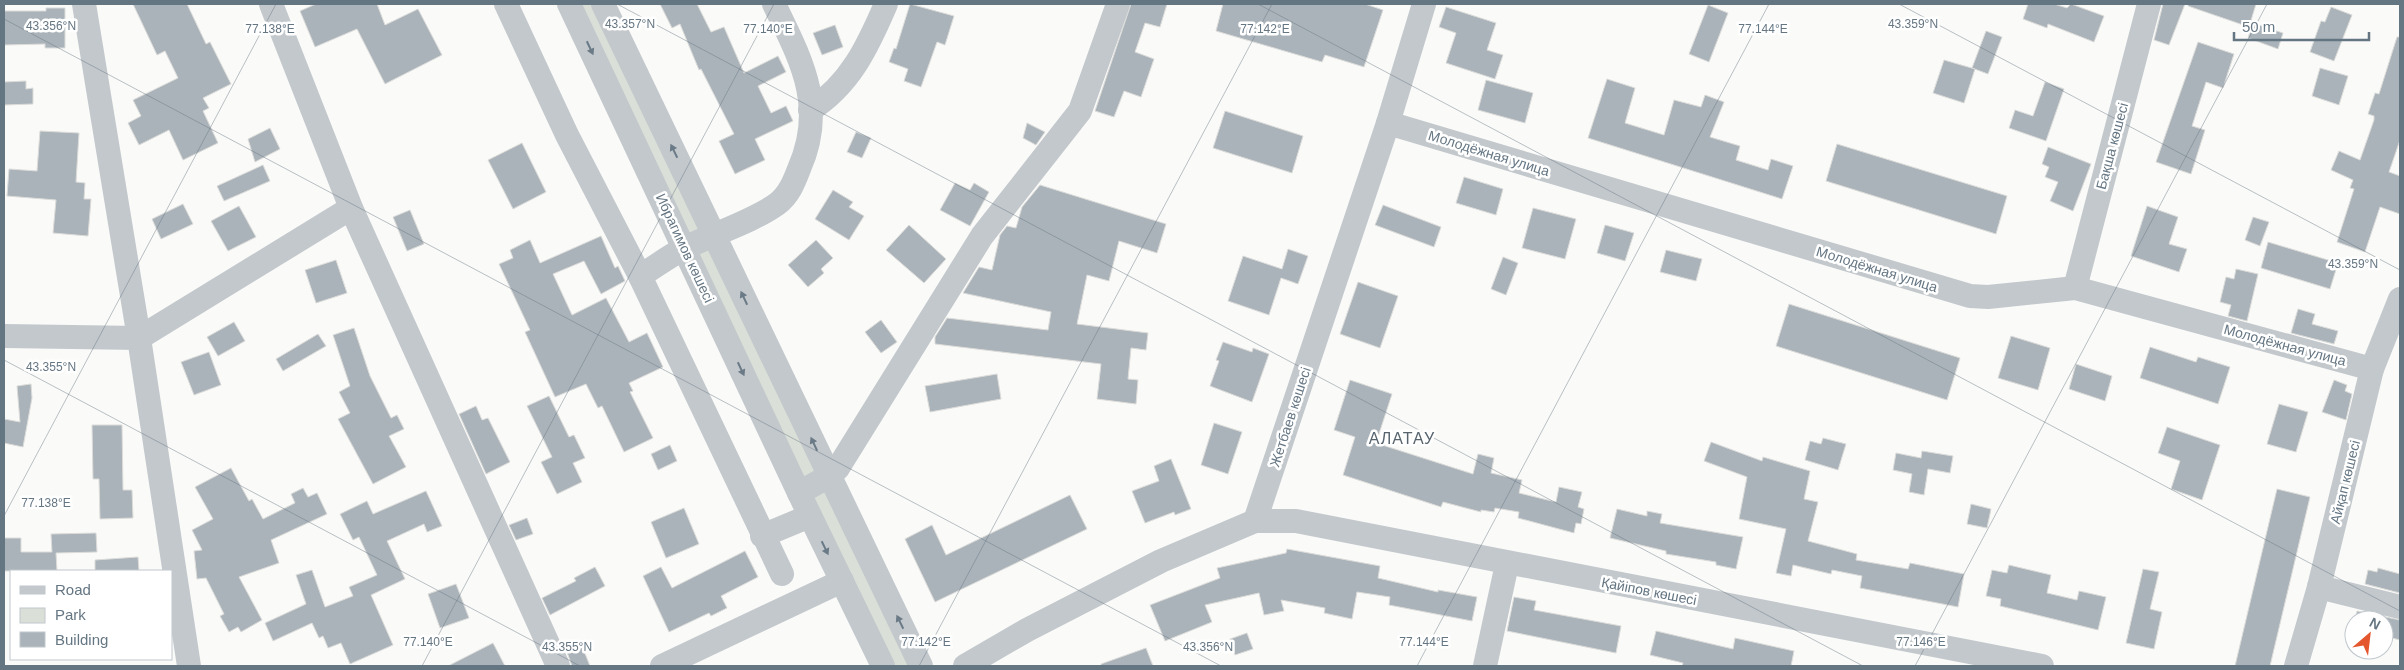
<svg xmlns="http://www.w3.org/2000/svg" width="2404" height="670" font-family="Arial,sans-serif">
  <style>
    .green { fill: #dadfd7 }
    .building { fill: #aab3b9; stroke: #dcdcda }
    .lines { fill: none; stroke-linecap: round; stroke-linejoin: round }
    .minor { stroke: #c3c8cc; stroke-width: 24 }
    .oneway { fill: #6a7a87 }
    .ticks { fill: none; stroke: #657683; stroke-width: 1; stroke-opacity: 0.45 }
    .labels { text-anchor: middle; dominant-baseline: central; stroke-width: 5; stroke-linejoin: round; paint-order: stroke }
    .street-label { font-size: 14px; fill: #657683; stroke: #fff }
    .quarter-label { font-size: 16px; letter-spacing: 1px; fill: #57646e; stroke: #fff }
    .ticks-label { font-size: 12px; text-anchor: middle; fill: #657683; stroke: #fff; stroke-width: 5; stroke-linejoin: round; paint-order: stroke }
  </style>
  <rect width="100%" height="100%" fill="#fafaf8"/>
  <g class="green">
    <path d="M571 4H598L823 477 800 489Z"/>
    <path d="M826 483 915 666H886L804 495Z"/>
  </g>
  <g class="building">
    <path d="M133 4H187L206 44 210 42 231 84 203 98 209 108 203 111 218 143 183 160 169 130 139 145 128 123 141 116 133 100 178 78 165 51 157 55Z"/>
    <path d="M316 4H377L385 25 418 9 442 55 385 84 357 29 315 47 300 11Z"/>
    <path d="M660 4H697L711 32 724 27 744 73 778 56 786 72 758 86 771 113 786 106 793 121 755 139 765 160 735 174 719 141 734 134 701 69 699 70 680 24 672 28Z"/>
    <path d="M910 4 954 16 945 45 937 42 921 87 904 81 908 69 889 62 894 48 896 49Z"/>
    <path d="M1131 4H1167L1160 27 1145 23 1135 52 1154 59 1141 97 1124 91 1114 117 1095 111Z"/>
    <path d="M1223 4H1365L1383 10 1364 67 1325 55 1322 62 1216 31Z"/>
    <path d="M2028 4H2054L2067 8 2071 4 2104 16 2094 42 2048 24 2047 28 2023 19Z"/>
    <path d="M2163 4H2185L2169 45 2154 40Z"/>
    <path d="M2188 4H2256L2249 27 2188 6Z"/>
    <path d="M1708 5 1728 13 1709 62 1689 54Z"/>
    <path d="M1446 7 1496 23 1487 50 1503 55 1495 79 1446 63 1456 33 1439 27Z"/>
    <path d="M2331 7 2352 15 2334 61 2310 52 2321 21 2325 22Z"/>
    <path d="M46 8H65V48H45V44L4 45V11H46Z"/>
    <path d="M2253 23 2283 33 2278 49 2248 38Z"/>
    <path d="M835 25 843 47 822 55 813 33Z"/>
    <path d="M1986 31 2002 37 1988 74 1972 68Z"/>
    <path d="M2397 37H2400V140L2389 172 2400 176V214L2380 207 2365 252 2337 242 2354 189 2350 188 2353 180 2331 170 2339 151 2360 160 2374 120V116L2368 114 2375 93 2379 94Z"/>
    <path d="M2198 42 2234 54 2223 88 2206 82 2192 126 2205 130 2191 174 2156 162Z"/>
    <path d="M1944 60 1975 69 1964 103 1933 93Z"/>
    <path d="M2320 68 2348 76 2339 105 2312 96Z"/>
    <path d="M1607 79 1635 88 1625 123 1664 135 1674 100 1701 107 1705 95 1724 102 1710 137 1740 146 1736 160 1768 170 1771 159 1793 166 1782 199 1588 138Z"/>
    <path d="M1486 80 1533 93 1525 123 1478 110Z"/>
    <path d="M26 81V89L33 88V104L4 105V82Z"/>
    <path d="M2045 82 2064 89 2046 141 2009 128 2015 110 2033 116Z"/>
    <path d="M1225 111 1303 136 1292 173 1213 148Z"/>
    <path d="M1027 123 1045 132 1036 145 1023 138Z"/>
    <path d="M270 128 280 149 255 162 248 139Z"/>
    <path d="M40 131 79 133 76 182 85 183 84 199H91L88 236 53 233 56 200 7 196 9 169 37 171Z"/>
    <path d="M856 132 871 138 862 158 847 152Z"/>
    <path d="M522 143 546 192 513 209 488 160Z"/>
    <path d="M1837 144 2007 196 1996 234 1826 181Z"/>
    <path d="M2048 147 2091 164 2073 211 2050 201 2058 182 2045 177 2049 167 2042 164Z"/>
    <path d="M263 165 270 181 224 201 217 186Z"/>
    <path d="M1464 177 1503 189 1496 215 1456 203Z"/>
    <path d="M955 183 970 190 974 183 989 192 970 226 940 210Z"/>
    <path d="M1040 185 1166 224 1157 253 1119 241 1109 281 1087 275 1077 324 1148 333 1146 350 1131 348 1128 379 1138 380 1136 404 1097 399 1101 364 935 344V337L947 318 1048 330 1051 312 963 293 979 267 992 270 1000 235 1007 226 1016 228 1022 207Z"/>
    <path d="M833 190 853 202 849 207 864 216 849 240 815 219Z"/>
    <path d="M183 204 193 224 161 239 152 219Z"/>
    <path d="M1383 205 1441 227 1434 247 1375 225Z"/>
    <path d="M239 206 256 237 228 251 211 221Z"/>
    <path d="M2147 206 2178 217 2169 244 2187 249 2179 272 2131 256Z"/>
    <path d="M1533 208 1576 219 1565 259 1522 248Z"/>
    <path d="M410 210 424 244 407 251 393 217Z"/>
    <path d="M2253 217 2269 222 2260 246 2245 240Z"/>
    <path d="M909 225 946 259 924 283 886 250Z"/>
    <path d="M1605 225 1634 233 1625 261 1597 253Z"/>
    <path d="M601 236 615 268 618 266 625 281 601 294 584 261 553 274 572 315 606 298 629 342 647 333 663 367 629 383 633 391 630 392 653 438 624 452 602 406 598 408 586 384 555 397 525 332 530 330 499 264 513 258 510 250 530 240 540 263Z"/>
    <path d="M816 240 833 258 821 269 824 273 808 287 788 265Z"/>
    <path d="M2268 242 2338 263 2330 289 2261 268Z"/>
    <path d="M1288 249 1308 256 1298 284 1281 278 1269 315 1228 301 1243 256 1282 269Z"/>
    <path d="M1666 250 1702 259 1696 281 1660 272Z"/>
    <path d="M1503 257 1518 263 1506 295 1491 289Z"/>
    <path d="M336 260 347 293 316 303 305 270Z"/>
    <path d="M2236 269 2258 274 2247 321 2228 316 2231 305 2220 302 2226 277 2234 279Z"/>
    <path d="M1358 282 1398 296 1380 348 1340 334Z"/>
    <path d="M1789 304 1960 358 1947 400 1776 346Z"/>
    <path d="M2298 309 2315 314 2312 324 2338 331 2334 344 2291 333Z"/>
    <path d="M881 320 897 342 881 353 865 332Z"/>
    <path d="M234 322 245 341 218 356 207 337Z"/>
    <path d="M354 328 370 376 391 418 397 415 404 429 389 436 406 467 373 484 338 419 350 413 339 392 350 386 333 335Z"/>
    <path d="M318 334 326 346 283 371 276 359Z"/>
    <path d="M2011 336 2050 348 2038 390 1998 378Z"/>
    <path d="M1223 342 1252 352 1253 348 1269 354 1252 402 1210 386 1219 361 1216 360Z"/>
    <path d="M2150 347 2196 362 2198 357 2230 367 2218 404 2140 378Z"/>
    <path d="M209 352 221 385 194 395 181 362Z"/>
    <path d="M2076 364 2112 376 2105 401 2069 389Z"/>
    <path d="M997 374 1001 399 930 412 925 386Z"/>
    <path d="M1350 380 1392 394 1376 443 1473 474 1478 454 1494 458 1491 473 1522 480 1519 493 1556 502 1559 487 1582 492 1578 507 1584 509 1581 524 1576 523 1574 533 1518 518 1519 512 1495 508 1494 512 1481 510V512L1443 502 1441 507 1343 475 1355 437 1334 430Z"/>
    <path d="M2334 380 2347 385 2345 391 2352 394 2346 420 2322 412Z"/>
    <path d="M31 384 32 398 23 447 4 443V419L20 422 17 386Z"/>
    <path d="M549 396 569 437 574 435 585 458 573 463 582 482 557 494 541 462 552 457 527 406Z"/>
    <path d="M2279 404 2308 412 2296 452 2267 444Z"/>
    <path d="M476 406 482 420 488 418 510 462 486 474 459 414Z"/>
    <path d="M1214 423 1242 432 1228 474 1201 465Z"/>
    <path d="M92 425H122L123 490H132L133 518 100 519 99 479H93Z"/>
    <path d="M2167 427 2220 445 2202 500 2171 489 2180 461 2158 453Z"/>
    <path d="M1823 438 1846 444 1838 470 1805 460 1810 441 1821 444Z"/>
    <path d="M1711 442 1762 461 1763 457 1810 471 1804 499 1818 502 1808 541 1857 554 1856 560 1908 569 1910 563 1964 574 1958 607 1860 588 1862 576 1832 570 1831 574 1793 565 1791 576 1776 573 1786 529 1739 519 1747 477 1704 461Z"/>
    <path d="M670 445 677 461 658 470 651 454Z"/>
    <path d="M1922 451 1953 456 1950 473 1928 469 1924 495 1909 492 1912 474 1893 470 1896 453 1921 458Z"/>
    <path d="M1171 459 1191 509 1175 515 1174 512 1145 523 1132 491 1159 481 1154 466Z"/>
    <path d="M231 468 249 501 252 499 263 519 295 503 291 494 303 488 308 497 317 493 327 514 271 540 279 563 239 577 262 620 241 632 238 627 229 632 220 616 224 614 206 578 197 579 194 551 202 550 192 530 213 519 195 487Z"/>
    <path d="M2277 489 2310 497 2270 666H2235Z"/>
    <path d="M426 491 442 526 427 532 424 524 387 541 405 579 371 595 393 645 350 664 341 643 328 648 323 636 319 638 312 623 273 641 265 623 306 604 296 575 312 570 325 607 353 596 349 587 377 575 359 537 353 540 340 514 367 501 373 514Z"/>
    <path d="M1070 495 1087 529 935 602 905 539 932 525 946 555Z"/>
    <path d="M1971 504 1991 509 1987 528 1967 524Z"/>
    <path d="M684 508 699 544 666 558 651 522Z"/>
    <path d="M1617 509 1647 516V511L1662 514 1660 523 1743 537 1736 569 1716 565V562L1666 554V551L1610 538Z"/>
    <path d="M527 518 533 534 516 540 509 525Z"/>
    <path d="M96 533 97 552 56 553 57 571H4V538H21V552H52L51 534Z"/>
    <path d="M1287 549 1380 566 1378 578 1438 592V590L1477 597 1472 621 1389 605 1390 597 1357 592 1352 619 1324 613 1325 608 1281 600 1284 611 1264 615 1259 593 1205 605 1212 622 1165 641 1150 605 1220 578 1217 568 1286 553Z"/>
    <path d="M745 551 758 577 721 596 727 608 711 616 709 613 669 632 643 576 661 567 672 588Z"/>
    <path d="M138 557 139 571H95V560Z"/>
    <path d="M2009 565 2051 575 2047 593 2077 600 2079 591 2106 597 2098 630 2000 606 2001 599 1986 596 1992 570 2007 573Z"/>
    <path d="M595 567 605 586 550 615 542 598 576 581 574 578Z"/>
    <path d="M2378 568 2400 574V593L2365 584 2368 570 2377 572Z"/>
    <path d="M2143 569 2159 572 2150 609 2162 612 2154 649 2126 643Z"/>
    <path d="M456 584 469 618 440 628 428 594Z"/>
    <path d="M1514 597 1536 601 1534 610 1621 626 1616 653 1507 631Z"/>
    <path d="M2357 611 2400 620V640L2384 636V620H2355Z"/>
    <path d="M1656 631 1733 649 1735 638 1794 651 1791 666H1682L1683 663 1650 655Z"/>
    <path d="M1247 633 1253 649 1235 655 1230 639Z"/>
    <path d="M493 643 505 666H448Z"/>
    <path d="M582 646 590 666H572L567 652Z"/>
    <path d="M1146 648 1153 666H1101V664Z"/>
  </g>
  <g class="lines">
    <g class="minor">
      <path d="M271 4 351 208 558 666"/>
      <path d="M506 4 567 135 640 276 782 574"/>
      <path d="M569 4 799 493 883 666"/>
      <path d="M603 4 921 666"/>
      <path d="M810 110C850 85 868 46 886 4"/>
      <path d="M1388 123 1970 296 1988 297 2075 288 2372 369"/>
      <path d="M640 276C655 267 669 256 685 248 712 234 752 222 777 204 789 195 794 182 799 169 827 106 801 60 774 4"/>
      <path d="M2075 288 2149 4"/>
      <path d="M4 336 139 338 84 4"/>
      <path d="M799 493 829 476 838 468 982 236 1080 111 1118 4"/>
      <path d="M1255 521 1388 123 1424 4"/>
      <path d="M762 536 810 516"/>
      <path d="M2319 587 2400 607"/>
      <path d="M189 666 139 338 351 208"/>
      <path d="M662 666 842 581"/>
      <path d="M965 666 1027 630 1161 561 1255 521H1296L2042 666"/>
      <path d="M1485 666 1507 564"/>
      <path d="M2296 666 2319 587 2372 369 2400 299"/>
    </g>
  </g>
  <defs><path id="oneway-solid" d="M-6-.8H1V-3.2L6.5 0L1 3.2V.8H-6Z" transform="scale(1.25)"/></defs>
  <g class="oneway">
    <use href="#oneway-solid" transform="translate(590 48) rotate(65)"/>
    <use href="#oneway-solid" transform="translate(674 151) rotate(-116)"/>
    <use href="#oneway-solid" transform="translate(744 298) rotate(-115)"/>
    <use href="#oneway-solid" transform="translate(741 369) rotate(65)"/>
    <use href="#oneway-solid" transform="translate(814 444) rotate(-115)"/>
    <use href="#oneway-solid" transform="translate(825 548) rotate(64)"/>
    <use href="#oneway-solid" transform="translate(900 622) rotate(-116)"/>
  </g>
  <path class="ticks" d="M617 4 1863 666M1258 4 2400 611M1899 4 2400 270M4 19 1221 666M4 360 580 666M4 516 276 4M422 666 774 4M919 666 1272 4M1417 666 1769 4M1915 666 2267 4"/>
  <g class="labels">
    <g class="street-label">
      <text transform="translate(2112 146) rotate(-75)">Бақша көшесі</text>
      <text transform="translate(1489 153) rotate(17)">Молодёжная улица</text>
      <text transform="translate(685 248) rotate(65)">Ибрагимов көшесі</text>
      <text transform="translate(1877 269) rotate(17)">Молодёжная улица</text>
      <text transform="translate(2285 345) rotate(15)">Молодёжная улица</text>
      <text transform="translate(1290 417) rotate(-72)">Жетбаев көшесі</text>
      <text transform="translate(2345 482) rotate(-76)">Айқап көшесі</text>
      <text transform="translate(1649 591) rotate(11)">Қайіпов көшесі</text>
    </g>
    <g class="quarter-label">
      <text x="1402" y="438">АЛАТАУ</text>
    </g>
  </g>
  <g class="ticks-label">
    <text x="630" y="28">43.357°N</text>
    <text x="1913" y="28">43.359°N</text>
    <text x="51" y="30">43.356°N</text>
    <text x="270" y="33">77.138°E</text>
    <text x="768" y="33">77.140°E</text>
    <text x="1265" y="33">77.142°E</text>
    <text x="1763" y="33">77.144°E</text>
    <text x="2353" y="268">43.359°N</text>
    <text x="51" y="371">43.355°N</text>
    <text x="46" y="507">77.138°E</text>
    <text x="428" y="646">77.140°E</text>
    <text x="926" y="646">77.142°E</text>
    <text x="1424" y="646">77.144°E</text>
    <text x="1921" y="646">77.146°E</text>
    <text x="567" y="651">43.355°N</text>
    <text x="1208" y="651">43.356°N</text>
  </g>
  <rect width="2404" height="670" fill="none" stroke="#657683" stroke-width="10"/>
  <rect x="10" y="570" width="162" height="90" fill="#ffffff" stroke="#c1c8cd"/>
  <rect x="20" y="586" width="25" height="8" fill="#c3c8cc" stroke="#c1c8cd"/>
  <text x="55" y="595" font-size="15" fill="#657683">Road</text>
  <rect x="20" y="608" width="25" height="15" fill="#dadfd7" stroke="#c1c8cd"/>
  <text x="55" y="620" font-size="15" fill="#657683">Park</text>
  <rect x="20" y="632" width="25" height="15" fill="#aab3b9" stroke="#c1c8cd"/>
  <text x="55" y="645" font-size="15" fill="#657683">Building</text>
  <g transform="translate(2369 635) rotate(28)"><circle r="24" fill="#ffffff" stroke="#c1c8cd"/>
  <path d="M0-4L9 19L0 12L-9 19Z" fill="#e4572e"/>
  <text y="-8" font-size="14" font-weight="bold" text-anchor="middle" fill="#657683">N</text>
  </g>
  <path d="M2234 32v8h135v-8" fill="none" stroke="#657683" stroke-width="2.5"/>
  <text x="2242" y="32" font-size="15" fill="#657683" stroke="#ffffff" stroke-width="4" paint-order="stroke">50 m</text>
</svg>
